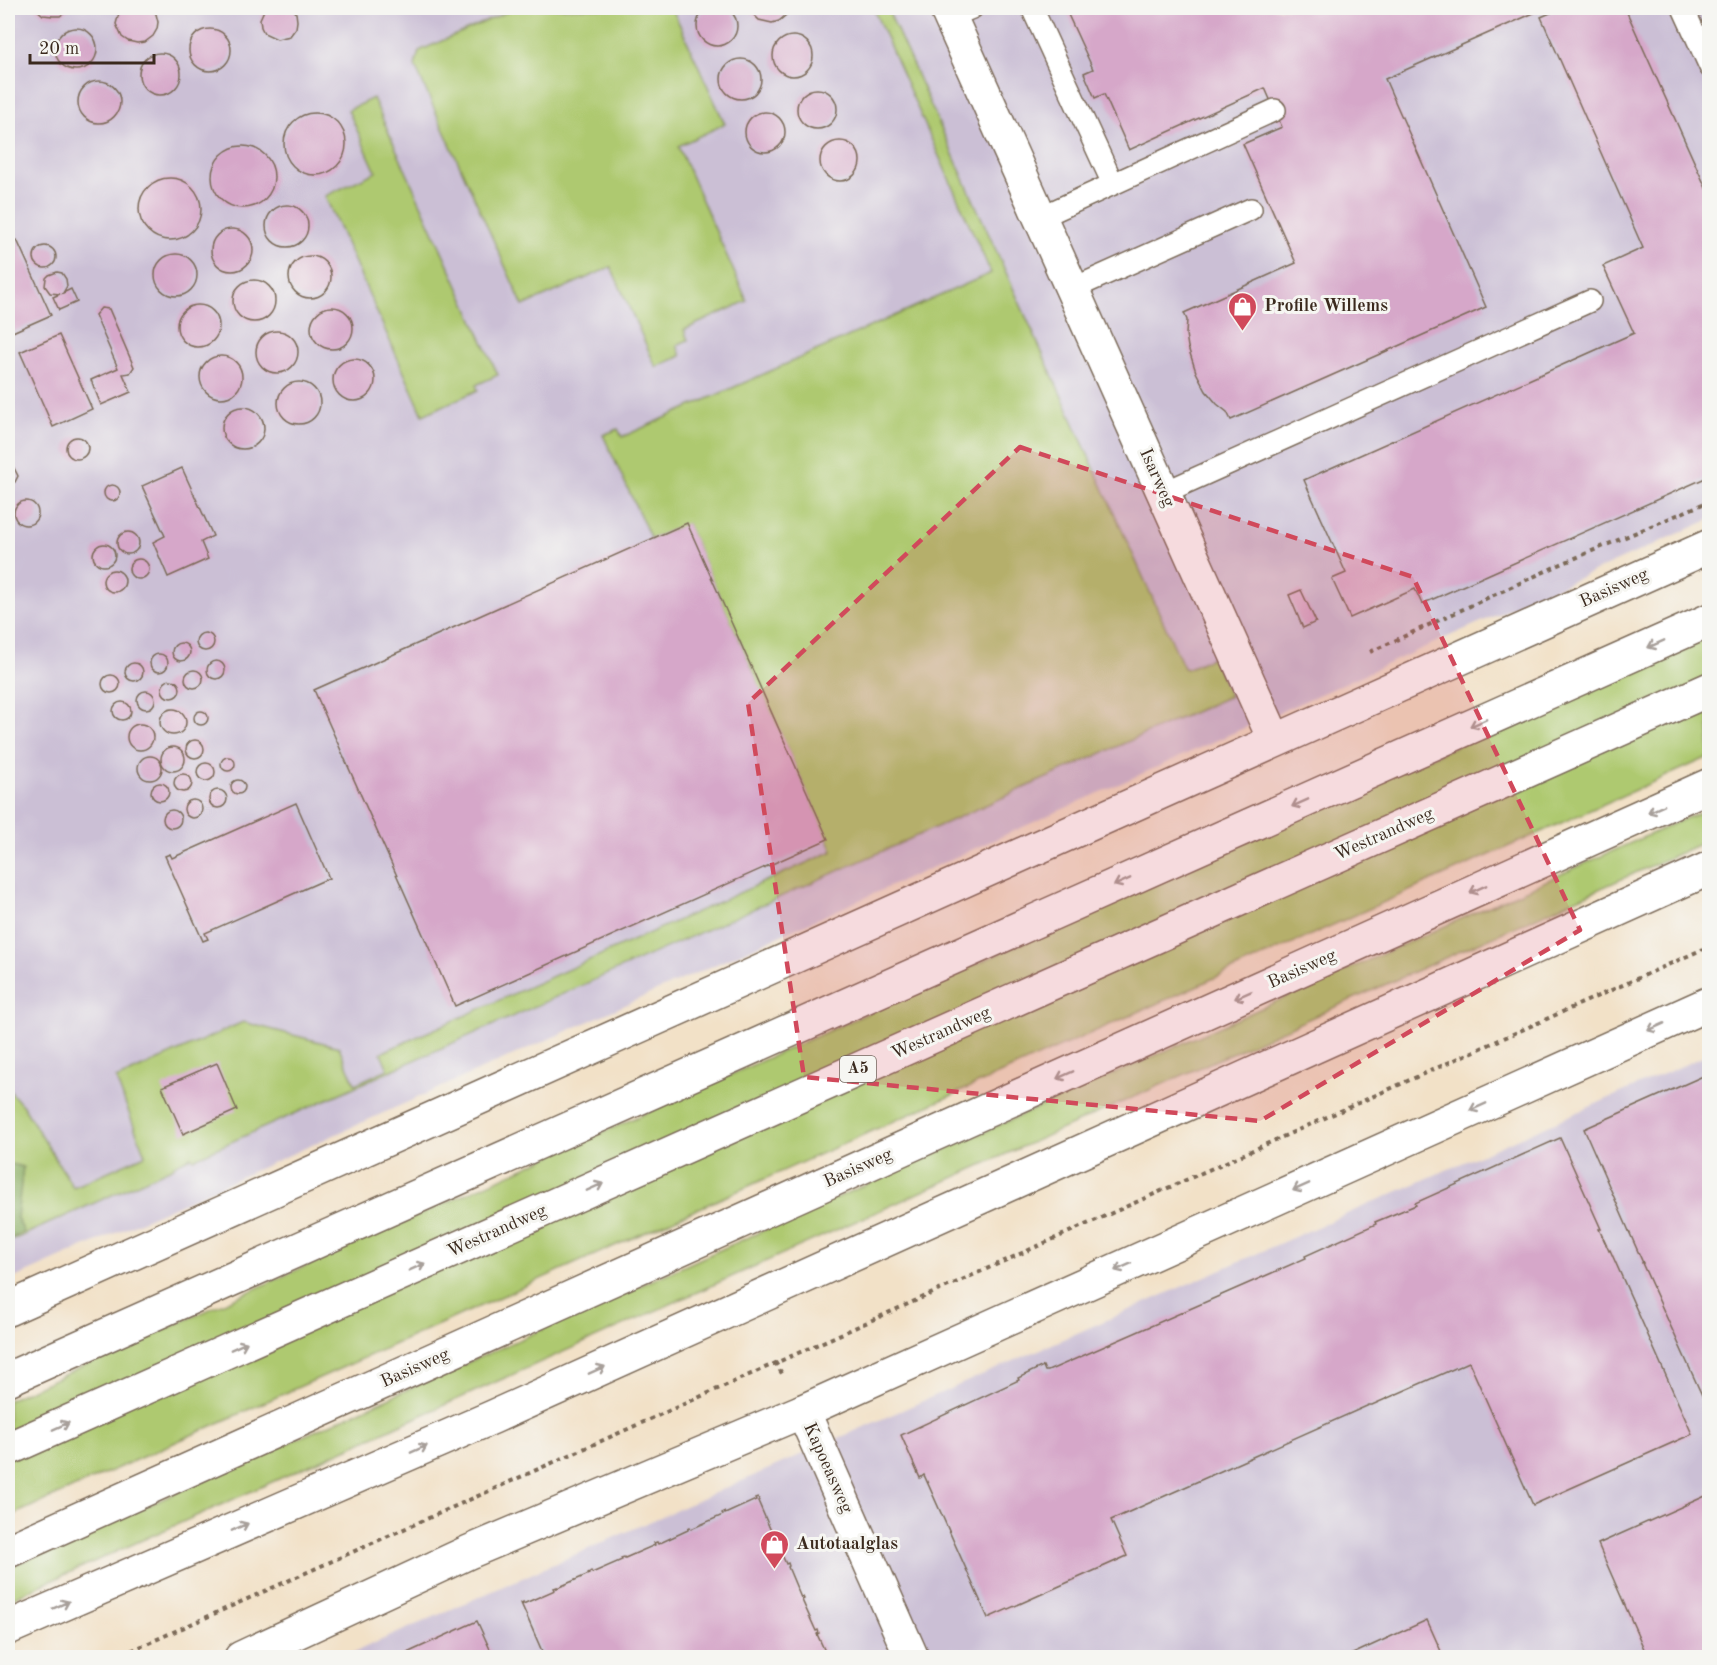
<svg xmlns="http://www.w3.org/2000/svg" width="1717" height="1665" font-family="'Old Standard TT',serif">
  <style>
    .industrial { fill: #cbbfd5 }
    .green { fill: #aec96f; stroke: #747a46; stroke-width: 1.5 }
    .forest { fill: #8aad62; stroke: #626c40; stroke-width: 1.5 }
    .building { fill: #d6a7c9 }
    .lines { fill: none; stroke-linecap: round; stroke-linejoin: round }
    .service-casing { stroke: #7b6a59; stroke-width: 24 }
    .minor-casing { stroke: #7b6a59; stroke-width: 36 }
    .secondary-casing { stroke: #7b6a59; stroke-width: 36 }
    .motorway-casing { stroke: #7b6a59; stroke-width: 36 }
    .path { stroke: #7b6a59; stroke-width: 4; stroke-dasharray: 4.5 4.5; stroke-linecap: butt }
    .service { stroke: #fff; stroke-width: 21 }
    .minor { stroke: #fff; stroke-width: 33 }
    .secondary { stroke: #fff; stroke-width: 33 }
    .motorway { stroke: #fff; stroke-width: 33 }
    .oneway { stroke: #a79f9a }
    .marked { fill: #d1495b; fill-opacity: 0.2; stroke: #d1495b; stroke-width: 4.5; stroke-dasharray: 12 8; stroke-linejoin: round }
    .labels { text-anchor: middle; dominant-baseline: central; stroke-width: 6; stroke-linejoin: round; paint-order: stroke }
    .shield { fill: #f6f6f2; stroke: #73675e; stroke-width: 1.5 }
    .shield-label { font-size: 16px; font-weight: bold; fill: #3b2a1e }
    .poi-label { font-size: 18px; font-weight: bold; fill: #3b2a1e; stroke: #f6f6f2; text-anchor: start }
    .street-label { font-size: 18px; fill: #3b2a1e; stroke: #f6f6f2 }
  </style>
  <rect width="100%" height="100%" fill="#f6f6f2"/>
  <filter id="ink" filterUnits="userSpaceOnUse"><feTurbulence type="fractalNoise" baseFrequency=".0167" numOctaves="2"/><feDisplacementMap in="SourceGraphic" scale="12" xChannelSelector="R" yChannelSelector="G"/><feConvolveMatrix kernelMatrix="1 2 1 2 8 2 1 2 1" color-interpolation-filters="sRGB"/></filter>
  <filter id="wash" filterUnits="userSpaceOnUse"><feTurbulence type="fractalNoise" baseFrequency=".008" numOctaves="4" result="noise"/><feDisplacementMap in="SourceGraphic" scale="24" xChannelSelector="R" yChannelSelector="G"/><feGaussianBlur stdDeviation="1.35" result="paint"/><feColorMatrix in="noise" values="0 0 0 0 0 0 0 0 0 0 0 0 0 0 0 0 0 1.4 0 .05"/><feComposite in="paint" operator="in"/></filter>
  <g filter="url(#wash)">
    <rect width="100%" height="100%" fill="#f2e1c7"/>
    <g class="industrial">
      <path d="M8 8H1709V520L8 1281Z"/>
      <path d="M1709 1054V1657H343Z"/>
    </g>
    <g class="green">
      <path d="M516 8H672L725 124 678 146 747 301 684 330 688 340 677 345 681 356 656 367 611 267 523 306 415 66 419 51Z"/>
      <path d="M873 8H887L1184 668 1187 669 1213 657 1230 696 193 1159 191 1157 174 1165V1167L8 1242V1089L23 1106 73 1187 145 1155 116 1079 243 1022 339 1047 355 1084 388 1069 381 1053 833 851 687 524 651 539 603 435 618 429 622 437 991 273Z"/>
      <path d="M373 98 498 375 476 385 478 390 423 415 325 196 376 172 348 110Z"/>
      <path d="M1709 631V757L8 1517V1400L877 1009Z"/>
      <path d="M1709 808V840L8 1600V1568Z"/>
    </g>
    <path class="forest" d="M8 1163 23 1167 17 1218 24 1232 8 1240Z"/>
    <g id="blocks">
      <g class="building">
        <circle cx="717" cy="26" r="20"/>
        <path d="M35 8H70L66 12 60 16H53L43 15Z"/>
        <path d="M123 8H152L156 14 158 22 157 29 153 36 145 42 137 43 128 41 122 37 116 24 119 13Z"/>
        <path d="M265 8H293L296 13 297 21 296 28 290 36 277 39 264 33 261 27 260 19Z"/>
        <path d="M749 8H789L786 15 779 21 772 23 759 20 753 14Z"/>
        <path d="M1065 8H1545L1385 79 1486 307 1231 420 1227 412 1217 404 1206 391 1196 372 1188 347 1186 334 1187 320 1184 313 1296 263 1243 144 1282 127 1265 88 1129 150 1104 94 1095 98 1084 73 1093 69Z"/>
        <path d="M1562 8H1625L1710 197V476L1422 604 1415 589 1350 618 1332 579 1346 573 1304 480 1634 333 1603 266 1643 248 1541 17Z"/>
        <circle cx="76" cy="49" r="21"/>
        <circle cx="210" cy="50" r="21"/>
        <circle cx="793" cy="56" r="20"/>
        <circle cx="160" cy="74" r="21"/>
        <circle cx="741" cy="79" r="20"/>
        <circle cx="99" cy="102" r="21"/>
        <circle cx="817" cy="109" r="20"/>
        <circle cx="765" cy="132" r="20"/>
        <circle cx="315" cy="144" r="31"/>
        <circle cx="840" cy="161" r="20"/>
        <circle cx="243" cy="177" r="31"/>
        <circle cx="170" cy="209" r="31"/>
        <circle cx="287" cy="226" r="21"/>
        <circle cx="232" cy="250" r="21"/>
        <path d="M17 240 51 315 8 334V245Z"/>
        <circle cx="45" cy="257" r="11"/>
        <circle cx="176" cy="275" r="21"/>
        <circle cx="310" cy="277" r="21"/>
        <path d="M57 272 62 273 66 279 67 286 63 293 71 289 77 302 59 310 53 297 60 294 50 293 45 286 46 278 49 275Z"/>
        <circle cx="254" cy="301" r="21"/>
        <circle cx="198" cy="326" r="21"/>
        <circle cx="332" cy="328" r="21"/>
        <path d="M101 308 109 309 134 367 130 373 123 374 131 392 101 405 91 380 118 368 95 315Z"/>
        <circle cx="277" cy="352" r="21"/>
        <path d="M59 335 92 409 53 427 20 352Z"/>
        <circle cx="221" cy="377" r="21"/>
        <circle cx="354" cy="380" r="21"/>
        <circle cx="299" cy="403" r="21"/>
        <circle cx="243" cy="428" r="21"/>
        <circle cx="77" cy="448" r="11"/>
        <path d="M8 465 14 468 18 476 15 482 8 486Z"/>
        <path d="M182 468 213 536 201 542 208 559 168 577 153 542 165 536 142 486Z"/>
        <circle cx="112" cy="493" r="8"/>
        <circle cx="26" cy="513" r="12"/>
        <path d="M687 523 828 839 455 1006 314 690Z"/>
        <circle cx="128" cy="543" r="11"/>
        <circle cx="104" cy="555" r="11"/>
        <circle cx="139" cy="569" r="10"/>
        <circle cx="114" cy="581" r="11"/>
        <path d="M1301 590 1316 622 1303 628 1289 595Z"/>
        <circle cx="205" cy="642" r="9"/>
        <circle cx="181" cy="652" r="9"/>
        <circle cx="159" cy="663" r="9"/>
        <circle cx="216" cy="670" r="9"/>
        <circle cx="134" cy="672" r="9"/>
        <circle cx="194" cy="679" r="9"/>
        <circle cx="111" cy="684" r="9"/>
        <circle cx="171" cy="689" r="9"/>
        <circle cx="146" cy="700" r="9"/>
        <circle cx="122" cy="711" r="9"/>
        <circle cx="173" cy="722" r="13"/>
        <circle cx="201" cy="718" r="7"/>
        <circle cx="140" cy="737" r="13"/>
        <circle cx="195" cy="749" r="9"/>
        <circle cx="173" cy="759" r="12"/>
        <circle cx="150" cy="768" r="12"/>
        <circle cx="228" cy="764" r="7"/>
        <circle cx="206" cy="772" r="9"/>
        <circle cx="183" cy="783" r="9"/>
        <circle cx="238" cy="787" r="7"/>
        <circle cx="160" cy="792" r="9"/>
        <circle cx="218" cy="799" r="9"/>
        <circle cx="193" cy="809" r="9"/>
        <path d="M296 803 329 878 205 933 208 939 203 941 165 856 170 854 172 858Z"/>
        <circle cx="172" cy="819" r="9"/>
        <path d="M217 1063 237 1110 183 1134 162 1087Z"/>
        <path d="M1710 1073V1413L1642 1263H1643L1584 1129Z"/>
        <path d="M1560 1138 1601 1229H1599L1609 1251 1610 1250 1692 1434 1533 1505 1469 1362 1372 1405H1369L1111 1520 1127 1556 988 1618 924 1475 920 1478 901 1435 1019 1380 1018 1378 1043 1366 1045 1371H1048L1306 1258 1305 1256 1376 1224 1375 1222 1416 1205 1415 1203Z"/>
        <path d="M1710 1494V1658H1648L1598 1544Z"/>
        <path d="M758 1497 759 1500 758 1501 771 1531 773 1530 774 1533 773 1534 786 1564 788 1563 789 1566 788 1567 801 1598 803 1597 804 1599 802 1600 816 1631 818 1630 819 1633 817 1634 828 1658H545L521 1603 523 1602V1604L555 1590 554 1588 557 1587V1588L589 1574 588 1573 591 1571 592 1573 622 1560 621 1558 624 1557 625 1558 655 1545 654 1543 657 1542 658 1544 688 1530V1528L690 1527 691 1529 723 1515 722 1513 724 1512 725 1514 756 1500 755 1498Z"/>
        <path d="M1427 1620 1444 1658H1344Z"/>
        <path d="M477 1621 494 1658H396Z"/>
      </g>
    </g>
  </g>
  <g filter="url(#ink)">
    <use href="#blocks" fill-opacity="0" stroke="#7b6a59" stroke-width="1.5"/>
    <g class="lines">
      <defs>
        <g id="service">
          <path d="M1032 8 1113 184"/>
          <path d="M1683 8 1710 67"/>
          <path d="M950 17 972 8"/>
          <path d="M1041 217 1275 110"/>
          <path d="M1072 289 1251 209"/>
          <path d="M1163 493 1590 301"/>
        </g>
        <g id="minor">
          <path d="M946 8 1274 739"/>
          <path d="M8 1309C576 1056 1141 798 1710 546"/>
          <path d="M803 1411 912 1658"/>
          <path d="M241 1658 469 1552 803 1411 1710 1003"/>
        </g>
        <g id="secondary">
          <path d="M8 1551 1710 785"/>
          <path d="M8 1628 493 1417 1710 868"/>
        </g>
        <g id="motorway">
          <path d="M8 1379 1710 620"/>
          <path d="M8 1449 1710 689"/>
        </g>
      </defs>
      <use href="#service" class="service-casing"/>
      <use href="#minor" class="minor-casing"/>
      <use href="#secondary" class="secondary-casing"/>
      <use href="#motorway" class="motorway-casing"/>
      <g class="path">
        <path d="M1370 652 1559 565 1710 501"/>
        <path d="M775 1362 784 1377"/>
        <path d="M115 1658 1710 946"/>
      </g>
      <use href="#service" class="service"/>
      <use href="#minor" class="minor"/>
      <use href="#secondary" class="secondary"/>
      <use href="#motorway" class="motorway"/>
    </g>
    <defs><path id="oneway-shaft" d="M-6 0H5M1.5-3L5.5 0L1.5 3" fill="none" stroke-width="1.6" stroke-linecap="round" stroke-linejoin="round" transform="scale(1.5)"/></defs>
    <g class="oneway">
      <use href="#oneway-shaft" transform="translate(1656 644) rotate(156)"/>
      <use href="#oneway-shaft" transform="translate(1478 723) rotate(156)"/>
      <use href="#oneway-shaft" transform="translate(1300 803) rotate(156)"/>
      <use href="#oneway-shaft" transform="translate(1656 809) rotate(156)"/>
      <use href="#oneway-shaft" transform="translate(1122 882) rotate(156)"/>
      <use href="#oneway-shaft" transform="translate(1478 889) rotate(156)"/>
      <use href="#oneway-shaft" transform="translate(1243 995) rotate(156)"/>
      <use href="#oneway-shaft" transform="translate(1656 1027) rotate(156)"/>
      <use href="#oneway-shaft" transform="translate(1065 1075) rotate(156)"/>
      <use href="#oneway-shaft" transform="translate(1478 1107) rotate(156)"/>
      <use href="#oneway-shaft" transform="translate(595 1187) rotate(-24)"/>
      <use href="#oneway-shaft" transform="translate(1301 1187) rotate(156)"/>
      <use href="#oneway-shaft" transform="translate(417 1267) rotate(-24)"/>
      <use href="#oneway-shaft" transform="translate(1123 1267) rotate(156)"/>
      <use href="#oneway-shaft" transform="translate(239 1346) rotate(-24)"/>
      <use href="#oneway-shaft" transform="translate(597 1370) rotate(-24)"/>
      <use href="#oneway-shaft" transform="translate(61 1426) rotate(-24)"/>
      <use href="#oneway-shaft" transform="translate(419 1449) rotate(-24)"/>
      <use href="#oneway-shaft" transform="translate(240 1527) rotate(-24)"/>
      <use href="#oneway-shaft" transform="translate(61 1605) rotate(-24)"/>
    </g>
  </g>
  <path class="marked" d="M1020 447 1413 577 1580 930 1260 1121 804 1077 748 703Z"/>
  <defs>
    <symbol id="shop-pin" viewBox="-11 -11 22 30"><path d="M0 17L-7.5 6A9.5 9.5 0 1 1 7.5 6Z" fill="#d1495b" stroke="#f6f6f2"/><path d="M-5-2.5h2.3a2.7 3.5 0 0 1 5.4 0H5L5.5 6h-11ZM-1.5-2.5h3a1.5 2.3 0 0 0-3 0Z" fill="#fff"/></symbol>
  </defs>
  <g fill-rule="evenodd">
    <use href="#shop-pin" x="1226" y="290" width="33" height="45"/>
    <use href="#shop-pin" x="758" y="1528" width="33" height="45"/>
  </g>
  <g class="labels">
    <rect class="shield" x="840" y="1056" width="36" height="26" rx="4.5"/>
    <g class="shield-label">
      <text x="858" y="1069">A5</text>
    </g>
    <g class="poi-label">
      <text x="1264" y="306">Profile Willems</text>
      <text x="796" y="1544">Autotaalglas</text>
    </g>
    <g class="street-label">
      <text transform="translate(1157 478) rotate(66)">Isarweg</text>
      <text transform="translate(1614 588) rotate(-24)">Basisweg</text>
      <text transform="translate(1384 834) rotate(-24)">Westrandweg</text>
      <text transform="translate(1302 969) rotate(-24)">Basisweg</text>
      <text transform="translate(941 1033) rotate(-24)">Westrandweg</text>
      <text transform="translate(858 1168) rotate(-24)">Basisweg</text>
      <text transform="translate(497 1231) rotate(-24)">Westrandweg</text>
      <text transform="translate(415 1368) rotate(-24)">Basisweg</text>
      <text transform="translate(828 1468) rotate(66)">Kapoeasweg</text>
    </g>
  </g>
  <rect width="1717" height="1665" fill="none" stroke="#f6f6f2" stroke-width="30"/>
  <path d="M30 54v9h124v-9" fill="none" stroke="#3b2a1e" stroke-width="3"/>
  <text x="39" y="54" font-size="18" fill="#3b2a1e" stroke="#f6f6f2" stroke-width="4.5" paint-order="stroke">20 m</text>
</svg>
